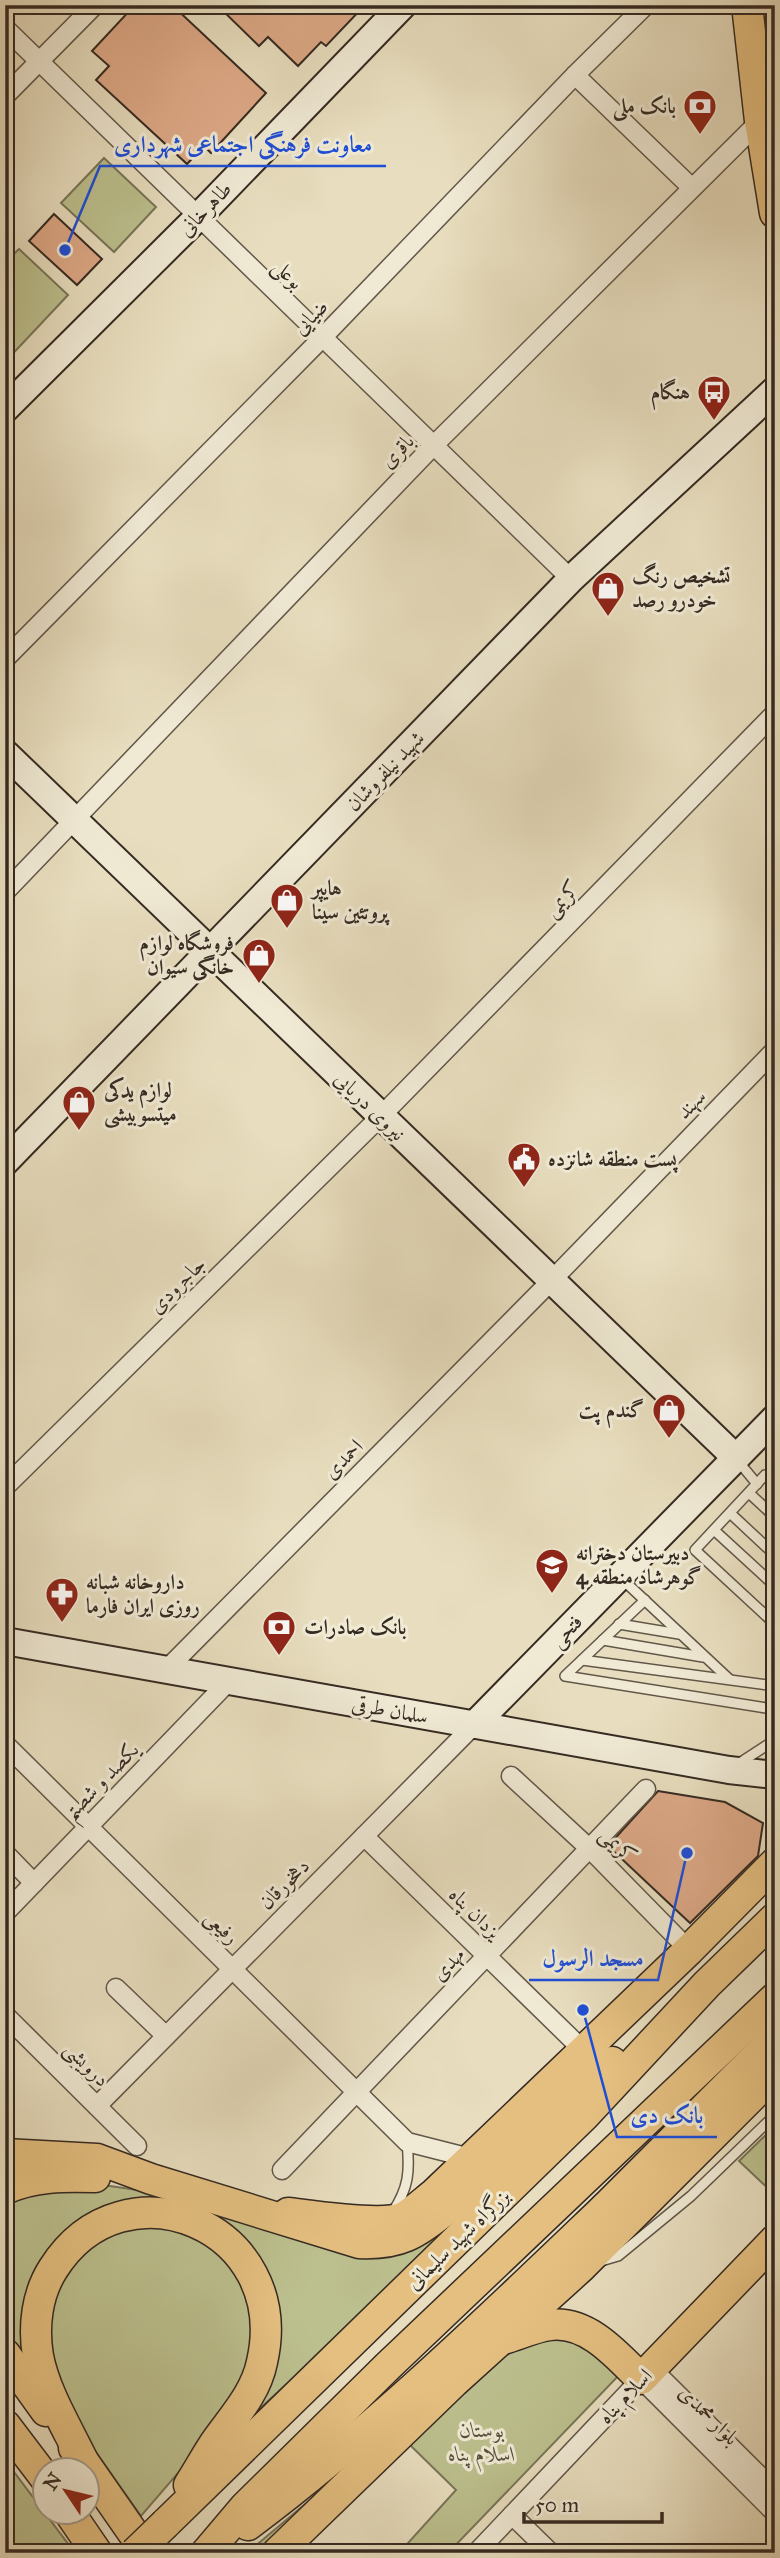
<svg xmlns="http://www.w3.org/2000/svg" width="780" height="2558" font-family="'IM FELL Great Primer',Amiri,serif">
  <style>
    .green { fill: #bcc08e; stroke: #787558; stroke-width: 2 }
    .building { fill: #dda987; stroke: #352a22; stroke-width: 2 }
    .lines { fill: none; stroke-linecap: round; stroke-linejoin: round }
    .service-casing { stroke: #625749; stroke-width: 12 }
    .minor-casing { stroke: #625749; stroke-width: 21 }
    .secondary-casing { stroke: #352a22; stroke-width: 30 }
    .primary-casing { stroke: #352a22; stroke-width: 33 }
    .trunk-casing { stroke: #352a22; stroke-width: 33 }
    .service { stroke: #f0ead5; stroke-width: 9 }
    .minor { stroke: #f0ead5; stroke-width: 18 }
    .secondary { stroke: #f0ead5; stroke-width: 26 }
    .primary { stroke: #e4bf80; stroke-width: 30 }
    .trunk { stroke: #e4bf80; stroke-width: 30 }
    .trunk-bridge-casing { stroke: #352a22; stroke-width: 33; stroke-linecap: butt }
    .trunk-bridge { stroke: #e4bf80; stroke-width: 30 }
    .labels { text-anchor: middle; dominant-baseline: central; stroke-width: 6; stroke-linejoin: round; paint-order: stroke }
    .poi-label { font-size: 21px; font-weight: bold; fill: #352a22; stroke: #f0ead5; text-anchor: start }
    .street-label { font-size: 21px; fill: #352a22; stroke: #f0ead5 }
    .park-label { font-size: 21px; font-style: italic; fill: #57503d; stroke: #f0ead5 }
    .leader { fill: none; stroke: #1d4ed8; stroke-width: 2.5 }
    .callout-dot { fill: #1d4ed8; stroke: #f0ead5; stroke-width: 2.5 }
    .callout-label { font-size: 23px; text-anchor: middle; font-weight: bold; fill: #1d4ed8; stroke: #f0ead5; stroke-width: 6; stroke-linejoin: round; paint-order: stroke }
  </style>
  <rect width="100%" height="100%" fill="#e8debf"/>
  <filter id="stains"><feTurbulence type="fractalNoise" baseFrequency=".00286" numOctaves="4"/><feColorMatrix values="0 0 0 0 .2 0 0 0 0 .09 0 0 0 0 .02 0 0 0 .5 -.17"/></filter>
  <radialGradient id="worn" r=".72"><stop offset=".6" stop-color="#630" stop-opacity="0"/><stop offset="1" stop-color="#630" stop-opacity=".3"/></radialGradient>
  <g class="green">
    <path d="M104 158 156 207 114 252 61 203Z"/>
    <path d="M19 249 68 295 5 362V263Z"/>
    <path d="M608 2076 382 2297 220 2445 273 2322 182 2208 61 2244 37 2377 5 2329V2199L64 2185 110 2186 144 2191 380 2255Z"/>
    <path d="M775 2126V2195L739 2161Z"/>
    <path d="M141 2222 215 2240 251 2286 257 2359 223 2421 141 2516 72 2418 51 2382 45 2308 81 2243Z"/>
    <path d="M565 2334 623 2371 448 2553H399L456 2490 407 2442 499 2360 515 2349Z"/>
    <path d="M5 2460 75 2553H5Z"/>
    <path d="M330 2483 267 2553H247Z"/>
  </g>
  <g class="building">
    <path d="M144 5H172L266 93 211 153 204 146 187 164 96 80 109 66 92 51 132 8 137 12Z"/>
    <path d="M217 5H365L326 46 321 42 298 66 268 37 259 46Z"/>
    <path d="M54 214 102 259 77 285 29 241Z"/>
    <path d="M658 1791 725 1802 763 1823 758 1856 690 1923 608 1846Z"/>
  </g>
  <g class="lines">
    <defs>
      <g id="service">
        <path d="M738 1461 757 1484"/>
        <path d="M775 1484 765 1475 695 1550 775 1624"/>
        <path d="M749 1493 775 1517"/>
        <path d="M730 1513 775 1555"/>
        <path d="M714 1530 775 1586"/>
        <path d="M622 1579 729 1679"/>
        <path d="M645 1600 565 1676 766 1708 775 1701"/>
        <path d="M619 1624 679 1634"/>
        <path d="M603 1640 703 1657"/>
        <path d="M582 1660 775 1686"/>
        <path d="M738 1764 775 1740"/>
        <path d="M392 2213C409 2188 410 2171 407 2142"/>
        <path d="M601 2261 618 2256 691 2196 775 2115"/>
      </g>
      <g id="minor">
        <path d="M5 28 571 579"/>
        <path d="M575 75 692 188"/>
        <path d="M5 96 95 5"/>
        <path d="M5 659 322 338 575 75 646 5"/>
        <path d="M5 892 433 446 760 121"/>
        <path d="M5 1487 381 1116 775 713"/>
        <path d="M166 1670 552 1280 775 1050"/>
        <path d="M5 1744 407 2142 470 2158"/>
        <path d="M511 1776 590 1849 689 1950"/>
        <path d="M364 1836 584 2051"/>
        <path d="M5 1853 34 1883"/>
        <path d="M5 1913 229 1681"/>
        <path d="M116 1988 166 2036"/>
        <path d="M5 2015 137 2146"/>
        <path d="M97 2106 474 1725"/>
        <path d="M282 2170 646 1789"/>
        <path d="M651 2368 775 2491"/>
        <path d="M512 2515 551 2553"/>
        <path d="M476 2553 641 2379 775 2513"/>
      </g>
      <g id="secondary">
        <path d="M5 409 198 217 403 5"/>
        <path d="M5 753 736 1458"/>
        <path d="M5 1162 571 579 775 390"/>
        <path d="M5 1641 729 1770 775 1775"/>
        <path d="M474 1725 775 1418"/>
      </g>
      <g id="primary">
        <path d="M747 5 760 121 775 213"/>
        <path d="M605 2208 775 2038"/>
        <path d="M288 2213C313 2216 384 2227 404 2217 415 2211 426 2200 435 2193L689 1950 775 1863"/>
        <path d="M503 2339C518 2335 534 2327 550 2325 587 2320 617 2355 641 2379L775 2240"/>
      </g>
      <g id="trunk">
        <path d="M5 2154 97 2159 151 2179 359 2243C402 2245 416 2233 448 2208L612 2062"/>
        <path d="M5 2189C33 2176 65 2176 95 2177"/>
        <path d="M5 2354 46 2411"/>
        <path d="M5 2425 46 2479"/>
        <path d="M74 2448 147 2553"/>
        <path d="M84 2463C68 2429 45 2393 38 2356 33 2326 37 2294 53 2269 124 2156 293 2227 262 2362 256 2392 235 2415 217 2440 207 2454 199 2470 189 2485"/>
        <path d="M69 2512 97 2553"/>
        <path d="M165 2524 584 2116 707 1984 775 1918"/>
        <path d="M248 2525C375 2430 490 2318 605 2208"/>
        <path d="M206 2553 245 2507 388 2366 775 1998"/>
        <path d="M277 2553 454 2382 580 2268 775 2073"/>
      </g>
    </defs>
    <use href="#service" class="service-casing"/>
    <use href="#minor" class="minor-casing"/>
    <use href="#secondary" class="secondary-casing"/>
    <use href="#primary" class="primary-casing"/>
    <use href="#trunk" class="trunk-casing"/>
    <use href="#service" class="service"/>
    <use href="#minor" class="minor"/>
    <use href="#secondary" class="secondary"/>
    <use href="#primary" class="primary"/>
    <use href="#trunk" class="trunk"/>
    <defs>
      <path id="trunk-bridge" d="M135 2553 165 2524"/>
    </defs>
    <use href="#trunk-bridge" class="trunk-bridge-casing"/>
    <use href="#trunk-bridge" class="trunk-bridge"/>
  </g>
  <defs>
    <symbol id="bank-pin" viewBox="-11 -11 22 30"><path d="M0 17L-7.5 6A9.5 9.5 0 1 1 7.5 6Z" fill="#8f2418" stroke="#f0ead5"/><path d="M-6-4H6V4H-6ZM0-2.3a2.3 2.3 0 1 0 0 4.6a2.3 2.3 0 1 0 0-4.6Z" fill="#fff"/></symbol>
    <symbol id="bus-pin" viewBox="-11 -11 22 30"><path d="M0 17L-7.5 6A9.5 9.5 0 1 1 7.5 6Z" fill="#8f2418" stroke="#f0ead5"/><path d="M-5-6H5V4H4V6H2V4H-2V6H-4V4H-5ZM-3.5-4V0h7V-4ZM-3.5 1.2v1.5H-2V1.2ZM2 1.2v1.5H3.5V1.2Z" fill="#fff"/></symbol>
    <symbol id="shop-pin" viewBox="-11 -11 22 30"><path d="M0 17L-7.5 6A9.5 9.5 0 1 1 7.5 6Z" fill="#8f2418" stroke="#f0ead5"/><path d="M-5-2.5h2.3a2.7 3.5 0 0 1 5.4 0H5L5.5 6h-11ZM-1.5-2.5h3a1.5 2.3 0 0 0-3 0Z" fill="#fff"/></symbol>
    <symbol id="civic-pin" viewBox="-11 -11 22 30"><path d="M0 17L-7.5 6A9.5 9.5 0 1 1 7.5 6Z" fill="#8f2418" stroke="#f0ead5"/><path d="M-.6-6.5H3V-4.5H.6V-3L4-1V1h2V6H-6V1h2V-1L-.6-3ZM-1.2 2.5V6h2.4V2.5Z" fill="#fff"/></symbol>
    <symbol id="school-pin" viewBox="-11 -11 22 30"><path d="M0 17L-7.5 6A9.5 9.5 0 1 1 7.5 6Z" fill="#8f2418" stroke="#f0ead5"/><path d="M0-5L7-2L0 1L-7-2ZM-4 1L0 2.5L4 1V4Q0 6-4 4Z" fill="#fff"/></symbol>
    <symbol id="pharmacy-pin" viewBox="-11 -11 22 30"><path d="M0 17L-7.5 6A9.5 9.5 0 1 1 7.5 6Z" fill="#8f2418" stroke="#f0ead5"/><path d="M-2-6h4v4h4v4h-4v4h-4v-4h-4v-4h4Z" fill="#fff"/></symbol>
  </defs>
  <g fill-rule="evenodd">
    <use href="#bank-pin" x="681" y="87" width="38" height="52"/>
    <use href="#bus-pin" x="695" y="373" width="38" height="52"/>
    <use href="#shop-pin" x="589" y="569" width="38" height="52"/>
    <use href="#shop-pin" x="268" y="881" width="38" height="52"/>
    <use href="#shop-pin" x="240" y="936" width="38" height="52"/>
    <use href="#shop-pin" x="60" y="1083" width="38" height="52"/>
    <use href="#civic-pin" x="505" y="1140" width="38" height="52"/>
    <use href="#shop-pin" x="650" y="1391" width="38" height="52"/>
    <use href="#school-pin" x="533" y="1546" width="38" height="52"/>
    <use href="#pharmacy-pin" x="43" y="1575" width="38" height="52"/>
    <use href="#bank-pin" x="260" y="1608" width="38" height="52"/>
  </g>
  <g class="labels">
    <g class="poi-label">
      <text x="676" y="106" text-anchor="end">بانک ملی</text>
      <text x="690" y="392" text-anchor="end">هنگام</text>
      <text x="632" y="576">تشخیص رنگ<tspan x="632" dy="24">خودرو رصد</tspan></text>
      <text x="312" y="888">هایپر<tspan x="312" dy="24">پروتئین سینا</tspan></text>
      <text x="234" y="943" text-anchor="end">فروشگاه لوازم<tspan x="234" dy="24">خانگی سیوان</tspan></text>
      <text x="104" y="1090">لوازم یدکی<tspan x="104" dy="24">میتسوبیشی</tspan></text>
      <text x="548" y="1159">پست منطقه شانزده</text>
      <text x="644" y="1410" text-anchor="end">گندم پت</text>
      <text x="576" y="1553">دبیرستان دخترانه<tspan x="576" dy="24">گوهرشاد منطقه 4</tspan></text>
      <text x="86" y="1582">داروخانه شبانه<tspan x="86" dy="24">روزی ایران فارما</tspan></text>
      <text x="304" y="1627">بانک صادرات</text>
    </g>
    <g class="street-label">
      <text transform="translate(205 209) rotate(-46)">طاهرخانی</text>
      <text transform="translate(288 274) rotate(44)">بوعلی</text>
      <text transform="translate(310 317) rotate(-46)">ضیایی</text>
      <text transform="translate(397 451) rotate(-46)">باقری</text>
      <text transform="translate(385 771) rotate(-46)">شهید نیلفروشان</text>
      <text transform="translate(562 899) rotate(-46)">کریمی</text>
      <text transform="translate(691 1104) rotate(-46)">سهند</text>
      <text transform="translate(370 1106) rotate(44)">نیروی دریایی</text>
      <text transform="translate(177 1285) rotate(-45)">جاجرودی</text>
      <text transform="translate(343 1459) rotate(-45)">احمدی</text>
      <text transform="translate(566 1631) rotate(-46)">فتحی</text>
      <text transform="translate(390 1710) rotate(10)">سلمان طرقی</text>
      <text transform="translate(101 1781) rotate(-46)">یکصد و شصتم</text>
      <text transform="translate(618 1845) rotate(45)">کریمی</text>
      <text transform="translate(284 1884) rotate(-45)">دهخورقان</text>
      <text transform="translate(475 1913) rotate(45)">یزدان پناه</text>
      <text transform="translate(222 1927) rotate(45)">رفیعی</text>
      <text transform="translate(448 1964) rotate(-46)">مهدی</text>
      <text transform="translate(87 2064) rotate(45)">درویشی</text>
      <text transform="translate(458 2239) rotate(-44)">بزرگراه شهید سلیمانی</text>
      <text transform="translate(625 2396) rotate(-46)">اسلام پناه</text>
      <text transform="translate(709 2415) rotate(45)">بلوار محمدی</text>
    </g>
    <g class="park-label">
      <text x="482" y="2430">بوستان<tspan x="482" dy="24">اسلام پناه</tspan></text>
    </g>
  </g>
  <path class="leader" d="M65 250L100 166H386M687 1853L658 1980H529M583 2010L617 2137H717"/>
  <g class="callout-dot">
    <circle cx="65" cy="250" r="7"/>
    <circle cx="687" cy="1853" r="7"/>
    <circle cx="583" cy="2010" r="7"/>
  </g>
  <g class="callout-label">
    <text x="243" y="152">معاونت فرهنگی اجتماعی شهرداری</text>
    <text x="593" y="1966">مسجد الرسول</text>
    <text x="667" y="2123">بانک دی</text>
  </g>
  <rect width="780" height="2558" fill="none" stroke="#e8debf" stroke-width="28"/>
  <rect x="7" y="7" width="766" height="2544" fill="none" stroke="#352a22" stroke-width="3.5"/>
  <rect x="14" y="14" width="752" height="2530" fill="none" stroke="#352a22" stroke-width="2"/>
  <g transform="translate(66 2491) rotate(305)"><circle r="33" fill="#f0ead5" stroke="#a59d8d" stroke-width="2"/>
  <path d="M0-5L12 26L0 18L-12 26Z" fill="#8f2418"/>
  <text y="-10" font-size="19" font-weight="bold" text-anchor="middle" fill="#352a22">N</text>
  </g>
  <path d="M524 2512v10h138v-10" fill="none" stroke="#352a22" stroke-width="3.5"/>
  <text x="535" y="2512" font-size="21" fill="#352a22" stroke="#f0ead5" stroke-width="5" paint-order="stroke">50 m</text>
  <rect width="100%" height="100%" filter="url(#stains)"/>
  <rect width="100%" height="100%" fill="url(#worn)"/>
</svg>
